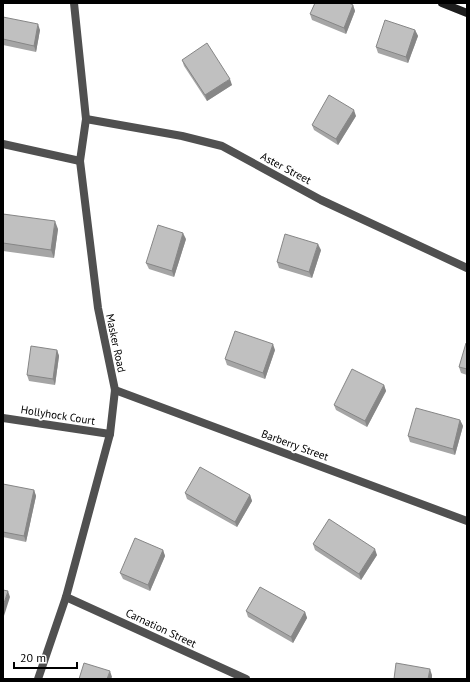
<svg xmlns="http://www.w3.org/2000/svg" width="470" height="682" font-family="'PT Sans',sans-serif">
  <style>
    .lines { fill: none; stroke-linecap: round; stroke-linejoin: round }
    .street { stroke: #505050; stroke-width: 8 }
    .secondary { stroke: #1d1d1d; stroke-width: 8 }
    .wall { fill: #a5a5a5 }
    .shaded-wall { fill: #868686 }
    .building { fill: #c0c0c0; stroke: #868686 }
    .labels { text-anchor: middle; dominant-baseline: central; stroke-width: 4; stroke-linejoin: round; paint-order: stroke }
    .street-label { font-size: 11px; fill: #000; stroke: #fff }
  </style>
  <rect width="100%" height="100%" fill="#fff"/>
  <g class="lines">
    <g class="street">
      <path d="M86 119 182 136 222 146 321 200 467 268"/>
      <path d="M3 144 80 161"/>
      <path d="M115 390 467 521"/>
      <path d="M3 418 110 434"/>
      <path d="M66 597 246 679"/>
      <path d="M38 679 66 597 110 434 115 390 98 308 80 161 86 119 74 3"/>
    </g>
    <path class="secondary" d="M442 3 467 13"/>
  </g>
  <g class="wall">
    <path d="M353 5 355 11 346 34 312 20 310 14Z"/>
    <path d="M3 17 40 30 36 52 3 45Z"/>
    <path d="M415 30 418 36 408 63 378 53 376 47Z"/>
    <path d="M182 60 232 85 207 101 184 66Z"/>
    <path d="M356 116 338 145 314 130 312 125Z"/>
    <path d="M3 214 58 229 54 258 3 251Z"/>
    <path d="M186 239 174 277 149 269 146 263Z"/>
    <path d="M321 250 312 278 279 268 277 262Z"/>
    <path d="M467 343V375L461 373 459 367Z"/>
    <path d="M57 350 59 356 55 385 29 381 27 375Z"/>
    <path d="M275 350 265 379 227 365 225 359Z"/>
    <path d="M384 385 386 391 367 427 336 410 334 405Z"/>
    <path d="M460 420 463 426 455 455 410 442 408 436Z"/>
    <path d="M3 485 34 490 36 496 26 542 3 537Z"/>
    <path d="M185 493 250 495 252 501 237 527 187 499Z"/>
    <path d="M313 544 377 555 361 580 315 550Z"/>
    <path d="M163 550 165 556 150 591 123 579 120 573Z"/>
    <path d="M246 611 305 612 307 618 293 643 248 617Z"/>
  </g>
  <g class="shaded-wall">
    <path d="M353 5 355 11 346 34 344 28Z"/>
    <path d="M38 24 40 30 36 52 34 46Z"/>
    <path d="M415 30 418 36 408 63 406 57Z"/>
    <path d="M230 79 232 85 207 101 205 95Z"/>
    <path d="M354 110 356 116 338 145 336 139Z"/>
    <path d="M55 221 58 229 54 258 51 250Z"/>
    <path d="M183 233 186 239 174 277 172 271Z"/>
    <path d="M318 244 321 250 312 278 309 272Z"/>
    <path d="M273 344 275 350 265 379 263 373Z"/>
    <path d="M57 350 59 356 55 385 53 379Z"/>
    <path d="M384 385 386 391 367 427 365 421Z"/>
    <path d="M460 420 463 426 455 455 453 449Z"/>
    <path d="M34 490 36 496 26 542 24 536Z"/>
    <path d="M250 495 252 501 237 527 235 522Z"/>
    <path d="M375 549 377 555 361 580 359 574Z"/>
    <path d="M163 550 165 556 150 591 148 585Z"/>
    <path d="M8 591 10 597 3 619V606Z"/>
    <path d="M305 612 307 618 293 643 291 637Z"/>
    <path d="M430 669 432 675V679H428Z"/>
    <path d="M110 671 112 677 111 679H107Z"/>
  </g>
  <g class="building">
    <path d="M315 3H349L353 5 344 28 310 14Z"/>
    <path d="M3 17 38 24 34 46 3 39Z"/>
    <path d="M385 20 415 30 406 57 376 47Z"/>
    <path d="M207 43 230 79 205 95 182 60Z"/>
    <path d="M329 95 354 110 336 139 312 125Z"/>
    <path d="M3 214 55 221 51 250 3 243Z"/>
    <path d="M158 225 183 233 172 271 146 263Z"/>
    <path d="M285 234 318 244 309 272 277 262Z"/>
    <path d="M235 331 273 344 263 373 225 359Z"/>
    <path d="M466 343H467V369L459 367Z"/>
    <path d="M31 346 57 350 53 379 27 375Z"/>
    <path d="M352 369 384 385 365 421 334 405Z"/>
    <path d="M416 408 460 420 453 449 408 436Z"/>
    <path d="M200 467 250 495 235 522 185 493Z"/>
    <path d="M3 484 34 490 24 536 3 532Z"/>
    <path d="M329 519 375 549 359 574 313 544Z"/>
    <path d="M135 538 163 550 148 585 120 573Z"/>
    <path d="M260 587 305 612 291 637 246 611Z"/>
    <path d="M3 590 8 591 3 606Z"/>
    <path d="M84 663 110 671 107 679H79Z"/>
    <path d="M396 663 430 669 428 679H394Z"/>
  </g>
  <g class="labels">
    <g class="street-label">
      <text transform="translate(286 168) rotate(28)">Aster Street</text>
      <text transform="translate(116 343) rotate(78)">Masker Road</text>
      <text transform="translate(58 415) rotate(9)">Hollyhock Court</text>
      <text transform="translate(295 445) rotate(20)">Barberry Street</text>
      <text transform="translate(161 628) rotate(25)">Carnation Street</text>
    </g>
  </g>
  <rect width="470" height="682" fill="none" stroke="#000000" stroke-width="8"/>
  <path d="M14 662v6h63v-6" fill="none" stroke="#000000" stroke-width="2"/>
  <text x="20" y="662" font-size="12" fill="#000000" stroke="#ffffff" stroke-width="3" paint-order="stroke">20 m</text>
</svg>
